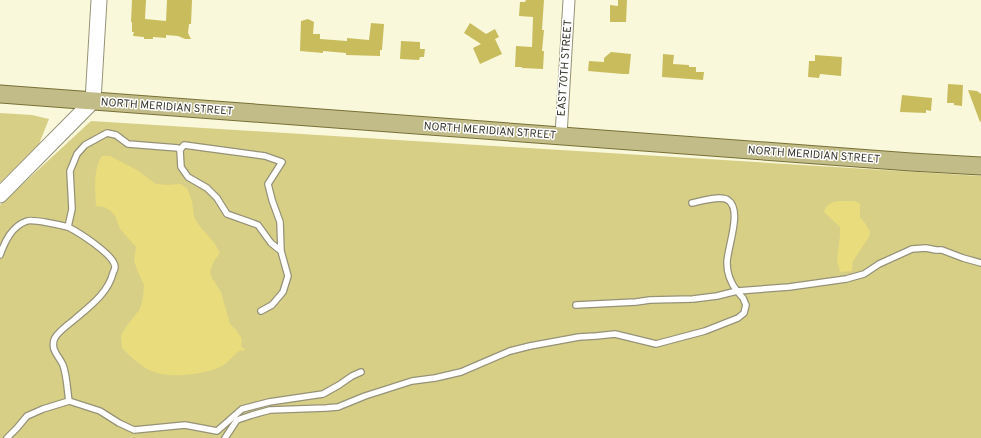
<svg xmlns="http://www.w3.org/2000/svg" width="981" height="438" font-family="Overpass,sans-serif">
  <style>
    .green { fill: #d8cf86 }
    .water { fill: #e8dc7d }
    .building { fill: #c8bc5d }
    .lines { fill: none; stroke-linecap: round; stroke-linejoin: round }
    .service-casing { stroke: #959278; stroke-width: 8 }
    .minor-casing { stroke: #959278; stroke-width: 13 }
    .secondary-casing { stroke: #959278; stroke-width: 17 }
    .primary-casing { stroke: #777035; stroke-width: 19 }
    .service { stroke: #fff; stroke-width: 5.5 }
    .minor { stroke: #fff; stroke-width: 11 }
    .secondary { stroke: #fff; stroke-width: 15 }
    .primary { stroke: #c2bc89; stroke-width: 17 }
    .labels { text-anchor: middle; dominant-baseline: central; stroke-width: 3; stroke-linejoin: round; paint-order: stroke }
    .street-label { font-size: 11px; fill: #37362b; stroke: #fff }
  </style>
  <rect width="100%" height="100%" fill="#faf8db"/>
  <g class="green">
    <path d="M0 113 32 115 49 119 39 144 0 183Z"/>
    <path d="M91 121 981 176V438H0V205Z"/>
  </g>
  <g class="water">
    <path d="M102 156H110L137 170 156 184 167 185 180 184 187 188 192 201 194 217 198 224 215 244 220 253 214 261 210 272 212 278 221 292 230 324 237 331 242 339 241 346 246 350 239 351C233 356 227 364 220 367 202 375 172 378 154 372 141 367 131 357 122 348L121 336 125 328 140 309 143 297 144 285 138 272 134 261 136 247 120 229 115 216 111 211 104 207 96 206C95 189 93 170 102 156Z"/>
    <path d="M839 201H855L860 204V217L865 223 870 232 869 237 853 261 852 271 840 272 837 260 840 235V227L824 212C826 204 832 202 839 201Z"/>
  </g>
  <g class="building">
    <path d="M132 0H146L145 19 166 21 167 0H192L191 24H189L188 33 191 39H185L178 36 166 35V38L153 37V39H144V37L133 36 134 32H132V22H131Z"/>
    <path d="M526 0H544L542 30H544L542 51H544L543 69 522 68V67H515L516 46 532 47 533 17 519 16 520 2H525Z"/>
    <path d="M618 0H627L626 22H610V5L618 6Z"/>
    <path d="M308 19 314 22 313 34H320V39L347 41V38L369 40 371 23 384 24 382 50H380V56L346 55V53L323 51V53L300 51 301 21Z"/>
    <path d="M470 23 486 34 495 29 499 37 495 39 502 54 480 64 473 48 481 44 464 33Z"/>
    <path d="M401 41 420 42V49H425L424 57H420L419 60 400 59Z"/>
    <path d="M611 52 631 54 629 74H623L588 71 589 61 604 62V58Z"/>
    <path d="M663 54 674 55 673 64 689 65V67H696V72H704L703 80 662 77Z"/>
    <path d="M815 55 842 57 841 76 820 74 819 78 808 77 809 61H815Z"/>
    <path d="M948 84 963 85 962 106 954 105V103H947Z"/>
    <path d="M968 90 977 91 981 94V121L980 122Z"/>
    <path d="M902 95 932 98 931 111 926 110V113L900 112Z"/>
  </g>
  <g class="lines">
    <defs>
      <g id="service">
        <path d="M692 203C701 201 720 195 728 200 743 210 727 248 727 263 727 274 730 282 737 291L789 287 846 279 864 274 879 264 912 249 926 248 936 250H942L963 258 981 263"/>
        <path d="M68 227C78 232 115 255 115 267 115 269 114 271 113 273 108 293 90 306 75 319 69 324 56 333 54 340 51 351 59 356 63 365 67 376 67 389 69 401L100 411 119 423 134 430 185 425 217 431 242 409 269 402 323 394 339 385 352 376 361 372"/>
        <path d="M0 255C5 241 12 226 27 221 33 219 60 225 68 227L72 209 70 171 77 154 85 145 107 133 116 135 128 144 178 148 180 150"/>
        <path d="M261 311 272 305 283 292 288 276 281 251 280 222 272 200 268 184 282 162 265 156 184 145 180 150 181 167 188 177 207 188 217 198 227 214 258 225 271 243 281 251"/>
        <path d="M7 438 17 428 27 416 43 409 69 401"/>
        <path d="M225 438 237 420 252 415 270 410 326 408 338 407 365 396 412 381 435 378 461 372 510 351 530 346 579 337 596 336 615 334 656 344 705 331 738 318 744 313 746 305 743 298 737 291 717 296 693 299 650 300 636 302 576 305"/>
      </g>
      <path id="minor" d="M561 136 569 0"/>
      <path id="secondary" d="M0 195 93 101 99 0"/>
      <path id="primary" d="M0 94 911 162 981 166"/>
    </defs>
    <use href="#service" class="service-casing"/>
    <use href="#minor" class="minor-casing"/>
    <use href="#secondary" class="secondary-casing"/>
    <use href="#primary" class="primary-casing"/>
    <use href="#service" class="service"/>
    <use href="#minor" class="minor"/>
    <use href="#secondary" class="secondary"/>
    <use href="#primary" class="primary"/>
  </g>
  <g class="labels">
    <g class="street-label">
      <text transform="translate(565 68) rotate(-86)">EAST 70TH STREET</text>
      <text transform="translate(167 107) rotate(4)">NORTH MERIDIAN STREET</text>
      <text transform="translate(490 131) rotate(4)">NORTH MERIDIAN STREET</text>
      <text transform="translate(814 155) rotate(4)">NORTH MERIDIAN STREET</text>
    </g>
  </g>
</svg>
